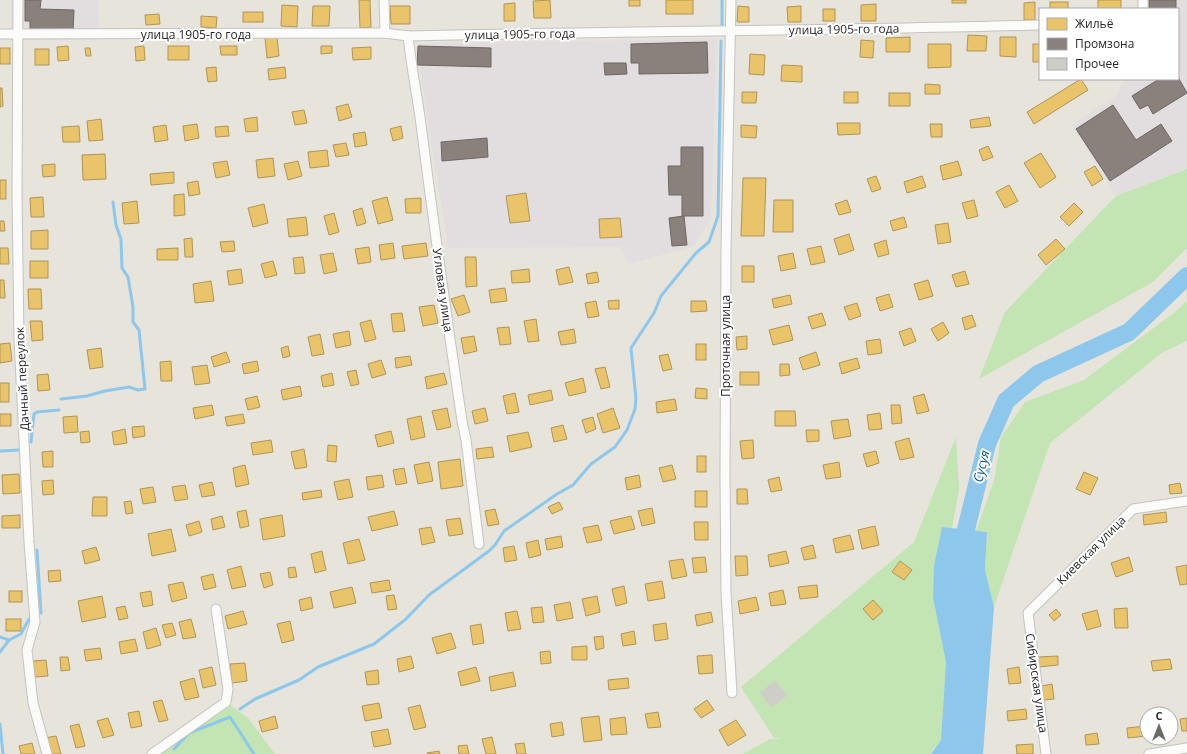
<svg xmlns="http://www.w3.org/2000/svg" width="1187" height="754" font-family="'Open Sans',sans-serif">
  <style>
    .industrial { fill: #e2dee0 }
    .green { fill: #c2e5b3 }
    .water { fill: #8dc8ec }
    .homes { fill: #e9c46a; stroke: #af9556 }
    .industry { fill: #8a817c; stroke: #6d6663 }
    .lines { fill: none; stroke-linecap: round; stroke-linejoin: round }
    .stream { stroke: #8dc8ec; stroke-width: 3 }
    .river { stroke: #8dc8ec; stroke-width: 18 }
    .building { fill: #cfcdc8; stroke: #d2cfc8 }
    .minor-casing { stroke: #c4c3c2; stroke-width: 11 }
    .minor { stroke: #fbfbfa; stroke-width: 9 }
    .labels { text-anchor: middle; dominant-baseline: central; stroke-width: 4; stroke-linejoin: round; paint-order: stroke }
    .street-label { font-size: 12px; fill: #282828; stroke: #fff }
    .water-label { font-size: 13px; font-style: italic; fill: #08579c; stroke: #fff }
  </style>
  <rect width="100%" height="100%" fill="#e7e4dc"/>
  <g class="industrial">
    <path d="M11 0H98L99 40H12Z"/>
    <path d="M1150 0H1187V169L1116 196 1072 125 1115 97 1125 79H1178V9H1150Z"/>
    <path d="M717 39 711 218 694 246 629 264 621 247 448 248 421 77 418 43Z"/>
  </g>
  <g class="green">
    <path d="M1187 169V248L1153 282 979 379 1005 312 1116 196Z"/>
    <path d="M1187 301V341L1163 352 1050 443 994 607 985 570 987 532 976 531 994 481 1001 437 1025 402 1084 380 1175 312Z"/>
    <path d="M956 437 959 489 952 528 943 527 933 598 946 662 941 740 930 754H743L770 739H783L774 738 741 687 914 542Z"/>
    <path d="M226 702 248 718 275 754H156Z"/>
  </g>
  <path class="water" d="M942 527 987 532 985 570 994 607 983 754H931L941 740 946 662 933 598 934 566Z"/>
  <g class="homes">
    <path d="M359 0H370L371 27 360 28Z"/>
    <path d="M550 0 551 18H534L533 1Z"/>
    <rect x="629" y="0" width="11" height="6"/>
    <rect x="666" y="0" width="27" height="14"/>
    <rect x="952" y="0" width="14" height="3"/>
    <rect x="1098" y="0" width="23" height="9"/>
    <path d="M1035 2V20H1024V3Z"/>
    <rect x="1050" y="2" width="18" height="7"/>
    <path d="M515 3V21H504V4Z"/>
    <path d="M876 4V21H861V5Z"/>
    <path d="M282 5 298 6 297 27 281 26Z"/>
    <path d="M313 6H330L329 26H312Z"/>
    <path d="M390 6H410V24H391Z"/>
    <path d="M738 6 749 7V22H737Z"/>
    <path d="M801 6V22H788L787 7Z"/>
    <rect x="823" y="9" width="12" height="12"/>
    <rect x="243" y="12" width="20" height="10"/>
    <path d="M159 14 160 24 146 25 145 15Z"/>
    <path d="M201 16 217 17 216 28 201 27Z"/>
    <path d="M968 35 987 36 986 51H967Z"/>
    <path d="M277 37 279 56 267 58 265 38Z"/>
    <path d="M910 37V52H886V38Z"/>
    <path d="M1000 37H1016V57L1000 56Z"/>
    <path d="M861 40 874 41 873 58 860 57Z"/>
    <path d="M928 44H951V67L928 68Z"/>
    <rect x="1033" y="44" width="7" height="18"/>
    <path d="M68 46 69 60 58 61 57 47Z"/>
    <path d="M144 46 145 60 136 61 135 47Z"/>
    <rect x="168" y="46" width="21" height="14"/>
    <path d="M220 46H237V55H221Z"/>
    <path d="M321 46H332V53L321 54Z"/>
    <path d="M371 47V59L353 60 352 48Z"/>
    <rect x="0" y="48" width="10" height="16"/>
    <path d="M85 48H90L91 56H86Z"/>
    <rect x="35" y="49" width="14" height="16"/>
    <path d="M750 54 765 55 764 75 749 74Z"/>
    <path d="M782 65 802 66V82L781 81Z"/>
    <path d="M216 67 217 81 208 82 206 68Z"/>
    <path d="M285 67 286 78 269 80 268 69Z"/>
    <path d="M1081 79 1088 90 1034 124 1027 112Z"/>
    <path d="M925 84 940 85V94H925Z"/>
    <path d="M0 88H2L3 106 0 107Z"/>
    <path d="M742 92H757L756 103H742Z"/>
    <rect x="844" y="92" width="14" height="11"/>
    <rect x="889" y="93" width="21" height="13"/>
    <path d="M348 104 352 117 339 121 336 107Z"/>
    <path d="M304 110 307 123 295 125 292 112Z"/>
    <path d="M257 117 258 131 246 132 244 119Z"/>
    <path d="M989 117 991 126 971 128 970 120Z"/>
    <path d="M101 119 103 140 89 141 87 121Z"/>
    <path d="M837 123H860V134L838 135Z"/>
    <path d="M197 124 199 138 185 141 183 126Z"/>
    <path d="M930 124H942V137H931Z"/>
    <path d="M166 125 168 140 155 142 153 127Z"/>
    <path d="M741 125 757 126 756 138 741 137Z"/>
    <path d="M79 126 80 142H63L62 127Z"/>
    <path d="M228 126 229 136 216 137 215 127Z"/>
    <path d="M401 126 403 138 393 141 390 129Z"/>
    <path d="M365 132 367 145 355 147 353 134Z"/>
    <path d="M346 143 349 155 336 157 333 145Z"/>
    <path d="M988 146 993 157 983 161 979 150Z"/>
    <path d="M327 150 329 166 310 168 308 152Z"/>
    <path d="M1041 153 1056 177 1040 188 1024 163Z"/>
    <path d="M105 154 106 179 83 180 82 155Z"/>
    <path d="M273 158 275 176 258 178 256 160Z"/>
    <path d="M227 161 230 175 216 178 213 163Z"/>
    <path d="M298 161 302 176 288 180 284 164Z"/>
    <path d="M958 161 962 175 943 180 940 166Z"/>
    <path d="M55 164V176L43 177 42 165Z"/>
    <path d="M1095 166 1103 179 1092 186 1084 172Z"/>
    <path d="M174 172V183L151 185 150 174Z"/>
    <path d="M876 176 881 189 872 192 867 179Z"/>
    <path d="M922 176 926 187 907 193 904 182Z"/>
    <path d="M743 178H766L764 236H741Z"/>
    <rect x="0" y="180" width="6" height="19"/>
    <path d="M198 181 200 194 189 196 187 183Z"/>
    <path d="M1009 185 1018 201 1005 208 996 192Z"/>
    <path d="M526 193 530 221 510 223 506 196Z"/>
    <path d="M184 194 185 215 174 216V195Z"/>
    <path d="M43 197 44 217H31L30 198Z"/>
    <path d="M387 197 393 220 378 224 372 201Z"/>
    <path d="M421 198V213H406L405 199Z"/>
    <path d="M774 200H793V232H773Z"/>
    <path d="M847 200 851 212 839 215 835 204Z"/>
    <path d="M974 200 978 216 967 219 962 203Z"/>
    <path d="M137 201 139 223 124 224 122 203Z"/>
    <path d="M1074 203 1083 212 1069 226 1060 217Z"/>
    <path d="M264 204 268 223 253 227 248 208Z"/>
    <path d="M362 208 366 223 357 226 353 211Z"/>
    <path d="M334 213 339 232 329 235 324 216Z"/>
    <path d="M306 217 308 235 289 237 287 219Z"/>
    <path d="M904 217 907 227 893 231 890 221Z"/>
    <path d="M620 218 622 237 600 238 599 219Z"/>
    <path d="M0 221H4L5 231H0Z"/>
    <path d="M948 223 951 242 938 244 935 225Z"/>
    <path d="M48 230V249H31V231Z"/>
    <path d="M849 234 854 250 839 255 834 239Z"/>
    <path d="M192 238 193 257H185L184 239Z"/>
    <path d="M1056 239 1065 249 1046 265 1038 255Z"/>
    <path d="M886 240 889 254 878 257 874 244Z"/>
    <path d="M234 241 235 251 222 252 220 242Z"/>
    <path d="M393 243 395 258 381 260 379 245Z"/>
    <path d="M426 243 428 256 404 259 402 246Z"/>
    <path d="M821 246 825 262 811 265 807 249Z"/>
    <path d="M369 247 371 262 358 264 355 249Z"/>
    <path d="M0 248H8L9 264H0Z"/>
    <path d="M178 248V260H157V249Z"/>
    <path d="M333 253 337 271 324 274 320 255Z"/>
    <path d="M793 253 796 268 781 271 778 256Z"/>
    <path d="M303 257 305 273 295 274 293 258Z"/>
    <path d="M465 257H476L477 286 466 287Z"/>
    <rect x="30" y="261" width="18" height="17"/>
    <path d="M273 261 277 275 265 278 261 264Z"/>
    <rect x="742" y="266" width="12" height="16"/>
    <path d="M569 267 573 282 559 285 556 270Z"/>
    <path d="M241 269 243 283 229 285 227 271Z"/>
    <path d="M529 269 530 282 512 283 511 271Z"/>
    <path d="M965 271 969 284 956 287 952 275Z"/>
    <path d="M597 272 599 282 588 284 586 274Z"/>
    <path d="M0 280H4L5 298H0Z"/>
    <path d="M928 280 933 296 919 300 914 284Z"/>
    <path d="M211 281 214 301 195 303 193 284Z"/>
    <path d="M505 288 507 301 491 303 489 290Z"/>
    <path d="M28 289H41L42 309H29Z"/>
    <path d="M889 294 893 307 880 311 876 298Z"/>
    <path d="M464 295 470 312 458 316 451 299Z"/>
    <path d="M790 295 792 304 774 308 772 299Z"/>
    <path d="M619 300V309H609L608 301Z"/>
    <path d="M596 301 599 316 588 318 585 303Z"/>
    <path d="M691 301H706L707 311 691 312Z"/>
    <path d="M857 303 861 316 849 320 844 307Z"/>
    <path d="M434 305 438 323 423 326 419 307Z"/>
    <path d="M402 313 405 331 393 332 391 314Z"/>
    <path d="M822 313 826 325 812 329 808 317Z"/>
    <path d="M972 315 976 326 965 330 962 318Z"/>
    <path d="M536 319 539 341 528 342 524 321Z"/>
    <path d="M371 320 376 339 365 342 360 323Z"/>
    <path d="M30 321H42L43 340 32 341Z"/>
    <path d="M943 322 949 333 938 341 931 329Z"/>
    <path d="M789 325 793 340 773 345 769 330Z"/>
    <path d="M509 327 511 344 500 345 497 328Z"/>
    <path d="M911 328 916 341 904 346 899 332Z"/>
    <path d="M574 329 576 343 561 345 558 332Z"/>
    <path d="M349 331 351 345 336 348 333 334Z"/>
    <path d="M320 334 324 354 312 356 308 337Z"/>
    <path d="M474 336 477 351 464 354 461 338Z"/>
    <path d="M747 336V349L737 350 736 337Z"/>
    <path d="M880 339 882 353 868 355 866 341Z"/>
    <path d="M10 343 12 361 0 363V344Z"/>
    <rect x="696" y="344" width="10" height="16"/>
    <path d="M288 346 290 356 283 358 281 348Z"/>
    <path d="M101 348 103 367 90 369 87 350Z"/>
    <path d="M226 352 230 362 214 367 211 357Z"/>
    <path d="M816 352 820 365 803 370 799 358Z"/>
    <path d="M668 354 672 369 663 371 659 356Z"/>
    <path d="M410 356 412 365 396 368 395 358Z"/>
    <path d="M857 358 860 368 842 374 839 363Z"/>
    <path d="M381 360 386 374 372 378 368 364Z"/>
    <path d="M171 361 172 381H161L160 362Z"/>
    <path d="M257 361 259 371 244 374 242 364Z"/>
    <path d="M780 364H789L790 375 780 376Z"/>
    <path d="M207 365 210 383 195 385 192 367Z"/>
    <path d="M605 367 610 387 601 389 595 369Z"/>
    <path d="M356 370 359 384 351 386 347 372Z"/>
    <rect x="740" y="372" width="19" height="13"/>
    <path d="M332 373 334 385 323 387 321 376Z"/>
    <path d="M444 373 447 384 427 389 425 377Z"/>
    <path d="M48 374 50 390 38 391 37 375Z"/>
    <path d="M583 378 586 392 569 396 565 383Z"/>
    <rect x="0" y="383" width="9" height="19"/>
    <path d="M300 386 302 396 283 400 281 390Z"/>
    <path d="M696 388 707 389V399L695 398Z"/>
    <path d="M551 390 553 400 530 405 528 395Z"/>
    <path d="M515 393 519 412 507 414 503 396Z"/>
    <path d="M924 394 929 411 917 414 913 397Z"/>
    <path d="M257 396 260 407 248 410 245 399Z"/>
    <path d="M675 399 677 410 657 413 656 402Z"/>
    <path d="M212 405 214 415 195 419 193 408Z"/>
    <path d="M891 405H900L902 423 892 424Z"/>
    <path d="M447 408 451 427 437 430 432 411Z"/>
    <path d="M485 408 488 421 475 424 472 411Z"/>
    <path d="M613 408 620 428 603 433 597 414Z"/>
    <path d="M775 411H795L796 426H775Z"/>
    <path d="M880 413 882 429 869 430 867 415Z"/>
    <rect x="0" y="414" width="11" height="12"/>
    <path d="M243 414 245 423 227 426 225 417Z"/>
    <path d="M77 416 78 432 64 433 63 417Z"/>
    <path d="M421 416 425 437 411 440 407 419Z"/>
    <path d="M593 417 596 429 586 433 582 420Z"/>
    <path d="M848 419 851 436 834 439 831 421Z"/>
    <path d="M563 425 567 439 554 442 551 428Z"/>
    <path d="M144 426 145 436 133 438 132 427Z"/>
    <path d="M125 429 127 443 114 445 112 432Z"/>
    <path d="M806 430H819V441L807 442Z"/>
    <path d="M89 431 90 442 81 443 80 432Z"/>
    <path d="M391 431 394 443 378 447 375 435Z"/>
    <path d="M528 432 532 447 510 452 507 436Z"/>
    <path d="M909 438 914 457 900 460 895 442Z"/>
    <path d="M271 440 273 452 253 455 251 443Z"/>
    <path d="M753 440 754 458 742 459 740 441Z"/>
    <path d="M328 445 337 446 336 462 327 461Z"/>
    <path d="M492 447 494 457 477 459 476 449Z"/>
    <path d="M304 449 307 467 295 469 291 452Z"/>
    <path d="M53 451V467H43L42 452Z"/>
    <path d="M876 451 879 463 867 467 863 454Z"/>
    <rect x="697" y="456" width="9" height="16"/>
    <path d="M460 459 463 486 441 489 438 462Z"/>
    <path d="M429 462 433 481 418 484 414 465Z"/>
    <path d="M839 462 841 477 826 479 823 465Z"/>
    <path d="M245 465 249 484 236 487 233 468Z"/>
    <path d="M672 465 676 479 663 482 659 468Z"/>
    <path d="M404 468 407 483 396 485 393 470Z"/>
    <path d="M1084 472 1098 478 1090 495 1076 489Z"/>
    <path d="M19 474 20 493 3 494 2 475Z"/>
    <path d="M382 475 384 487 368 490 366 477Z"/>
    <path d="M639 475 641 487 627 490 625 478Z"/>
    <path d="M779 477 782 490 771 492 768 480Z"/>
    <path d="M349 479 353 497 338 500 334 482Z"/>
    <path d="M53 480 54 494 43 495 42 481Z"/>
    <path d="M212 482 215 495 202 497 199 485Z"/>
    <path d="M1180 483 1182 493 1170 494 1169 485Z"/>
    <path d="M185 485 188 499 175 501 172 487Z"/>
    <path d="M153 487 156 502 143 504 140 489Z"/>
    <path d="M737 489H747L748 504H737Z"/>
    <path d="M321 490 322 497 303 500 302 493Z"/>
    <rect x="695" y="491" width="12" height="16"/>
    <path d="M93 497H107V516H92Z"/>
    <path d="M131 501 133 513 126 514 124 502Z"/>
    <path d="M559 502 563 509 552 514 548 507Z"/>
    <path d="M652 508 655 523 642 526 638 511Z"/>
    <path d="M495 509 499 524 488 526 485 511Z"/>
    <path d="M246 510 249 526 240 528 237 512Z"/>
    <path d="M394 511 398 525 372 531 368 517Z"/>
    <path d="M1166 512 1167 522 1144 525 1143 515Z"/>
    <path d="M20 515V528H2V516Z"/>
    <path d="M282 515 285 536 263 540 260 519Z"/>
    <path d="M222 516 225 527 213 530 211 519Z"/>
    <path d="M631 516 635 529 614 534 610 521Z"/>
    <path d="M460 518 463 534 449 536 446 520Z"/>
    <path d="M199 521 202 532 189 536 186 525Z"/>
    <path d="M694 522H708V540H695Z"/>
    <path d="M598 525 602 540 587 543 583 528Z"/>
    <path d="M875 526 879 545 862 549 858 530Z"/>
    <path d="M431 527 435 542 422 545 419 529Z"/>
    <path d="M171 529 176 551 152 556 148 534Z"/>
    <path d="M850 535 854 549 836 553 833 539Z"/>
    <path d="M561 536 563 547 547 550 545 539Z"/>
    <path d="M359 539 365 560 348 564 343 543Z"/>
    <path d="M538 540 541 555 529 558 526 543Z"/>
    <path d="M813 545 816 558 804 560 801 548Z"/>
    <path d="M514 546 517 560 505 562 503 548Z"/>
    <path d="M96 547 100 560 85 564 82 551Z"/>
    <path d="M322 551 326 570 315 573 311 554Z"/>
    <path d="M786 551 789 563 770 567 768 555Z"/>
    <path d="M735 556H747L748 575 736 576Z"/>
    <path d="M705 557 707 572 694 573 692 558Z"/>
    <path d="M1129 557 1133 571 1116 577 1111 563Z"/>
    <path d="M683 559 687 576 672 579 669 561Z"/>
    <path d="M900 561 912 570 904 580 892 572Z"/>
    <path d="M1187 565V584L1180 585 1176 567Z"/>
    <path d="M241 566 246 586 232 589 227 570Z"/>
    <path d="M295 567 297 577 289 578 288 568Z"/>
    <path d="M60 570 61 581 49 582 48 571Z"/>
    <path d="M270 572 273 585 264 588 260 574Z"/>
    <path d="M213 574 216 587 204 590 201 577Z"/>
    <path d="M389 580 391 590 372 593 370 583Z"/>
    <path d="M662 581 665 598 648 601 645 584Z"/>
    <path d="M183 582 187 598 172 602 168 585Z"/>
    <path d="M817 585 818 597 800 599 798 587Z"/>
    <path d="M624 586 627 603 616 606 612 589Z"/>
    <path d="M352 587 356 603 334 608 330 592Z"/>
    <path d="M783 590 786 604 771 606 769 593Z"/>
    <rect x="9" y="591" width="13" height="11"/>
    <path d="M151 591 153 605 143 607 140 593Z"/>
    <path d="M394 595 397 609 388 610 386 596Z"/>
    <path d="M102 596 106 617 82 622 78 601Z"/>
    <path d="M597 596 600 612 586 616 582 599Z"/>
    <path d="M311 597 313 608 301 611 299 600Z"/>
    <path d="M756 597 759 610 740 614 738 601Z"/>
    <path d="M873 600 883 611 873 620 863 609Z"/>
    <path d="M570 602 573 618 557 621 554 605Z"/>
    <path d="M125 606 128 618 119 620 116 608Z"/>
    <path d="M542 607 544 622 533 623 531 608Z"/>
    <path d="M1127 608 1128 628H1115L1114 609Z"/>
    <path d="M1056 609 1061 615 1054 621 1049 615Z"/>
    <path d="M1097 610 1101 626 1087 630 1082 614Z"/>
    <path d="M243 611 247 624 228 629 225 616Z"/>
    <path d="M517 611 521 629 508 631 505 613Z"/>
    <path d="M711 612 713 622 697 626 695 615Z"/>
    <rect x="6" y="619" width="15" height="12"/>
    <path d="M191 619 196 637 183 639 179 622Z"/>
    <path d="M290 621 294 640 282 643 277 624Z"/>
    <path d="M172 623 176 635 166 638 162 625Z"/>
    <path d="M666 623 668 639 655 641 653 625Z"/>
    <path d="M481 624 484 643 473 645 470 626Z"/>
    <path d="M156 628 161 645 147 649 143 632Z"/>
    <path d="M634 631 636 644 623 646 621 634Z"/>
    <path d="M451 633 456 648 437 654 432 638Z"/>
    <path d="M603 636 604 648 596 650 594 637Z"/>
    <path d="M135 639 138 651 121 654 119 642Z"/>
    <path d="M587 646V660H572V647Z"/>
    <path d="M100 648 102 659 86 661 84 650Z"/>
    <path d="M550 651 551 663 541 664 540 652Z"/>
    <path d="M712 655 713 673 699 674 697 656Z"/>
    <path d="M411 656 414 668 399 672 397 659Z"/>
    <path d="M1058 656V665L1039 667 1038 657Z"/>
    <path d="M60 657H68L70 670 61 671Z"/>
    <path d="M1170 659 1172 669 1153 671 1151 661Z"/>
    <path d="M46 660 48 676 35 677 33 661Z"/>
    <path d="M245 663 247 681 232 683 230 664Z"/>
    <path d="M212 667 216 685 203 688 199 670Z"/>
    <path d="M476 667 480 681 461 686 458 672Z"/>
    <path d="M1019 667 1021 683 1009 684 1007 669Z"/>
    <path d="M378 670 379 684 367 685 365 672Z"/>
    <path d="M513 672 516 686 491 691 489 677Z"/>
    <path d="M194 678 199 697 185 700 180 682Z"/>
    <path d="M628 678 629 688 609 690 608 680Z"/>
    <path d="M1052 684 1054 699 1044 700 1042 686Z"/>
    <path d="M162 700 168 720 159 722 153 702Z"/>
    <path d="M707 700 714 710 701 718 694 709Z"/>
    <path d="M379 703 382 718 365 721 362 706Z"/>
    <path d="M420 705 426 727 414 730 408 708Z"/>
    <path d="M1026 709 1027 719 1008 721 1007 711Z"/>
    <path d="M139 711 142 726 131 728 128 713Z"/>
    <path d="M658 712 661 727 648 728 645 714Z"/>
    <path d="M275 716 278 728 262 732 259 721Z"/>
    <path d="M599 716 602 740 584 742 581 718Z"/>
    <path d="M625 717 627 734 611 735 610 719Z"/>
    <path d="M108 718 114 735 103 738 97 721Z"/>
    <path d="M1187 718V731H1182L1180 719Z"/>
    <path d="M736 720 746 735 728 746 719 730Z"/>
    <path d="M562 722 564 735 552 737 550 724Z"/>
    <path d="M79 724 85 746 76 748 70 726Z"/>
    <path d="M1146 726 1147 736 1128 738 1127 728Z"/>
    <path d="M388 729 391 744 374 747 371 732Z"/>
    <path d="M1097 733 1099 744 1086 745 1085 735Z"/>
    <path d="M56 736 61 754H49L45 738Z"/>
    <path d="M492 737 496 754H486L482 739Z"/>
    <path d="M32 743 35 754H21L19 746Z"/>
    <path d="M524 743 526 754H517L515 744Z"/>
    <path d="M1033 744V754H1017L1016 745Z"/>
    <path d="M467 745 469 754H459L458 746Z"/>
    <path d="M439 751 440 754H427V753Z"/>
  </g>
  <g class="industry">
    <path d="M25 0H41L40 9 74 10 73 32 30 30V21H25Z"/>
    <rect x="1149" y="0" width="27" height="9"/>
    <path d="M707 42 708 73 639 74V63H631V44Z"/>
    <path d="M418 46 491 48V67L417 65Z"/>
    <path d="M604 63H626L627 74 605 75Z"/>
    <path d="M1178 77 1187 93 1153 114 1148 105 1140 109 1132 96 1159 79H1178Z"/>
    <path d="M1113 105 1136 140 1161 124 1172 141 1110 181 1076 129Z"/>
    <path d="M487 138 488 157 442 161 441 142Z"/>
    <path d="M681 147H703V216H682V195H669L668 166H681Z"/>
    <path d="M684 216 687 245 672 246 669 218Z"/>
  </g>
  <g class="lines">
    <g class="stream">
      <path d="M722 25V0"/>
      <path d="M61 399 87 396 105 391 129 387 138 390 145 389 139 330 133 322V307L128 277 122 268 121 239 116 225 113 202"/>
      <path d="M31 442 34 414 37 412 59 410"/>
      <path d="M0 451 20 450"/>
      <path d="M37 550 41 613"/>
      <path d="M0 637 9 640"/>
      <path d="M0 652 9 640 21 634 29 619"/>
      <path d="M240 709 255 699 299 680 318 667 374 644 406 619 429 595 489 551 495 545 504 531 557 494 573 485 591 464 615 447 627 430 635 409 636 399 631 348 654 313 661 296 696 253 709 242 718 216 721 41"/>
      <path d="M0 724 3 754"/>
      <path d="M174 749 189 733 230 717 254 754"/>
    </g>
    <path class="river" d="M960 554 987 444 1006 401 1038 374 1129 332 1187 276"/>
  </g>
  <path class="building" d="M775 681 787 695 772 707 760 693Z"/>
  <g class="lines">
    <defs>
      <g id="minor">
        <path d="M18 0 17 194 19 339 29 542 35 622 27 650 33 703 47 754"/>
        <path d="M384 0 385 33"/>
        <path d="M731 0 726 248 725 476 726 593 732 693"/>
        <path d="M1143 0V9"/>
        <path d="M0 34 385 33 408 36C619 31 829 31 1040 25"/>
        <path d="M408 36C411 64 416 90 420 117 433 219 447 320 462 421L466 440 479 544"/>
        <path d="M152 754 226 702 228 689 216 609"/>
        <path d="M1046 754 1028 613 1133 509 1187 501"/>
        <path d="M1149 754 1187 748"/>
      </g>
    </defs>
    <use href="#minor" class="minor-casing"/>
    <use href="#minor" class="minor"/>
  </g>
  <g class="labels">
    <g class="street-label">
      <text transform="translate(844 29) rotate(-1)">улица 1905-го года</text>
      <text x="196" y="34">улица 1905-го года</text>
      <text transform="translate(520 34) rotate(-1)">улица 1905-го года</text>
      <text transform="translate(443 290) rotate(82)">Угловая улица</text>
      <text transform="translate(725 346) rotate(-90)">Проточная улица</text>
      <text transform="translate(22 379) rotate(-93)">Дачный переулок</text>
      <text transform="translate(1091 550) rotate(-45)">Киевская улица</text>
      <text transform="translate(1037 683) rotate(82)">Сибирская улица</text>
    </g>
    <g class="water-label">
      <text transform="translate(981 466) rotate(-76)">Сусуя</text>
    </g>
  </g>
  <rect x="1039" y="8" width="140" height="72" fill="#ffffff" stroke="#a9a9a9"/>
  <rect x="1047" y="18" width="20" height="12" fill="#e9c46a" stroke="#a9a9a9"/>
  <text x="1075" y="28" font-size="12" fill="#282828">Жильё</text>
  <rect x="1047" y="38" width="20" height="12" fill="#8a817c" stroke="#a9a9a9"/>
  <text x="1075" y="48" font-size="12" fill="#282828">Промзона</text>
  <rect x="1047" y="58" width="20" height="12" fill="#cfcdc8" stroke="#a9a9a9"/>
  <text x="1075" y="68" font-size="12" fill="#282828">Прочее</text>
  <g transform="translate(1159 726)"><circle r="19" fill="#ffffff" stroke="#a9a9a9"/>
  <path d="M0-3L7 15L0 10L-7 15Z" fill="#6b6a67"/>
  <text y="-6" font-size="11" font-weight="bold" text-anchor="middle" fill="#282828">С</text>
  </g>
</svg>
